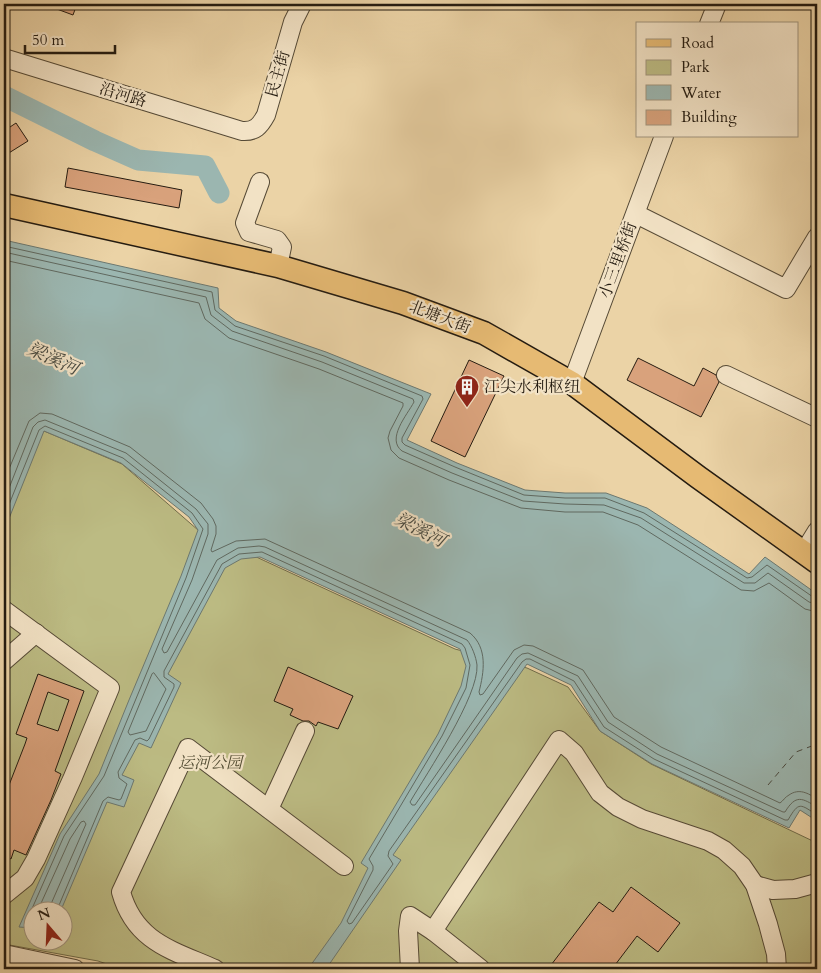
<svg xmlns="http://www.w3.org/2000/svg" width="821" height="973" font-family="Cardo,'Noto Serif SC',serif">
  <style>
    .green { fill: #bcbb83; stroke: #706c4a; fill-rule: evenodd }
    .water { fill: #9bb6b0; stroke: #6c7870 }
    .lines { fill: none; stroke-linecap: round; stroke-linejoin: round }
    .shore { stroke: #606960; stroke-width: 1 }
    .river { stroke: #9bb6b0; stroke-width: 21 }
    .ferry { stroke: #484a41; stroke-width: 1; stroke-dasharray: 6 5; stroke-linecap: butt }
    .building { fill: #d9a27c; stroke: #251c11; fill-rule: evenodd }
    .minor-casing { stroke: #564a36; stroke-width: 20 }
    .major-casing { stroke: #251c11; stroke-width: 25 }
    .minor { stroke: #f2e2c5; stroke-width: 18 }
    .major { stroke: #e6ba73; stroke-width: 22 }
    .labels { text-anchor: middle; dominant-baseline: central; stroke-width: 4.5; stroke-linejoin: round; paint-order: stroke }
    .street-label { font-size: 16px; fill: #251c11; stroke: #f2e2c5 }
    .poi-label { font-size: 16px; fill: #251c11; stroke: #f2e2c5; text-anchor: start }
    .park-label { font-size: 16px; font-style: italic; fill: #524c33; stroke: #f2e2c5 }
    .water-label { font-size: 18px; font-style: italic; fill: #484a41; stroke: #f2e2c5 }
  </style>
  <rect width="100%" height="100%" fill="#ebd3a6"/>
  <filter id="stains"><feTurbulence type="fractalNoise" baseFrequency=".004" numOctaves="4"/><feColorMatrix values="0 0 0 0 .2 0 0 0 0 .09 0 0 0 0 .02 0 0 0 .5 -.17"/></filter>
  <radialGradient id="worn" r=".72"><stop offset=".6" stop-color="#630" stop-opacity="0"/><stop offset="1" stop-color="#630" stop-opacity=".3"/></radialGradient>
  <path class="green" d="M4 429 44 431 122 464 198 530 455 649 527 668 568 687 600 731 651 764 817 843V969H121L98 961 4 944ZM32 910H62V940H32Z"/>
  <path class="water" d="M4 240 218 288 219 308 236 321 326 352 431 394 407 440 457 463 525 490 565 493H606L647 508 749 574 765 557 817 594V821L800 810 789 828 652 764 600 731 571 685 527 664 393 855 401 860 326 969H308L341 923 368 868 361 863 438 734 461 686 466 666 460 649 260 557 241 559 225 568 168 674 181 683 151 748 139 743 122 775 134 780 124 807 107 802 61 910H32V928L19 927 60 834 99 774 129 700 181 576 198 530 189 517 121 463 44 431 4 531Z"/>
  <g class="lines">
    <g class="shore">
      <path d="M4 246 212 292 215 310 235 326 324 356 422 396 423 399 402 438V442L405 445 455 467 524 495 565 498H605L644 513 747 578 752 577 767 565 813 597 817 598"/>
      <path d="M4 252 206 297 211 315 232 331 322 362 413 399 414 402C407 415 386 439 402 451L452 473 523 501 565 504 604 505 641 518 744 583H755L768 573 809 602 817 604"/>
      <path d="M4 260 199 303 205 319 229 338 319 369 403 403V406L390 431 388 438 391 450 399 458 449 480 521 508 565 512H603L638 525 741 590 754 591 769 583 805 609 817 612"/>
      <path d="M4 481 29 421 40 413 52 414 130 447 201 503 213 519 216 526V534L211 550 212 552 236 541 265 539 470 633C488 648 484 672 479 692L480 695 483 694 514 650 524 645 533 646 583 670 614 717 661 747 780 803C783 801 785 797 789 795 799 788 808 793 817 799"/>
      <path d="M4 501 33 427 38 422 45 420 126 453 196 509 208 524V534L192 580 162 649 164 653 167 652 217 560 238 548 259 546 265 547 467 640C472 646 476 657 477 665 479 696 427 773 410 802L412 805H415L517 658 522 654 528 653 578 676 608 722 657 754 783 812H785C796 794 802 798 817 807"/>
      <path d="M4 517 39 430 45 426 123 458 192 513 203 529 186 578 104 776 64 836 27 920 28 922 32 923"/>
      <path d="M154 673 166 689 146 731 130 735 128 732 152 674Z"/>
      <path d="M38 910 70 839 81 822 84 821 86 824 51 904 50 910"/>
      <path d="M57 910 103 801 108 797 119 800 121 799 127 784 119 778 118 772 135 740 140 738 147 741 149 739 174 687V684L164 677V671L222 564 239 554 262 552 462 644 465 648 470 665 466 688 442 736 369 859 373 866V870L347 921 349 924 352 923 393 864 388 856 389 851 522 662 526 659H530L574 681 604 727 654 759 785 820H788C799 801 800 804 817 815"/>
    </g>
    <path class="river" d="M4 96 95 141 138 160 205 166 219 193"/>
    <path class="ferry" d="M768 785 796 752 817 744"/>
  </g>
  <g class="building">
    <path d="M46 4H77L73 15 46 5Z"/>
    <path d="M16 123 28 141 4 156V131Z"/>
    <path d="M68 168 182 190 179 208 65 187Z"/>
    <path d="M638 358 694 386 703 368 716 375 719 382 701 417 627 380Z"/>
    <path d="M469 360 504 376 465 457 431 441Z"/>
    <path d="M288 667 353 696 338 729 318 722 316 726 309 721H303L290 715 293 709 274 701Z"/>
    <path d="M38 674 84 691 55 771 61 774 51 800 26 855 14 850 11 859 4 856V798L25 744 27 738 16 734ZM48 692 69 700 58 731 37 724Z"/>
    <path d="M631 887 680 923 658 952 637 936 612 969H548L599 902 613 912Z"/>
  </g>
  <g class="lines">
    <defs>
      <g id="minor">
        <path d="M709 24 717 4"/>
        <path d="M4 58 242 131C255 132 260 126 266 115L293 22 302 4"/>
        <path d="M260 182 245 223 249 232 277 240 282 247 278 266"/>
        <path d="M636 214 786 289 817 237"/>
        <path d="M726 375 817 418"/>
        <path d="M572 383 664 136"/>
        <path d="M804 552 817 531"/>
        <path d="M4 610 110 688 73 777 36 859 25 878 4 895"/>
        <path d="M4 661 36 633"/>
        <path d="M269 809 305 731"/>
        <path d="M755 885 773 890 795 889 817 883"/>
        <path d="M433 931 481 969"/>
        <path d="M4 954 75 969"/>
        <path d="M215 969C172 950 135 942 121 892L188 748 344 866"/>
        <path d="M410 969 408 931 410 916 433 931 559 740 574 753 600 793 618 807 642 819 708 841 724 850 742 866 755 885 768 924 776 954 777 969"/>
      </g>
      <path id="major" d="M4 205 278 266 403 303 484 333 572 383 698 477 817 562"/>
    </defs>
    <use href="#minor" class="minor-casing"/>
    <use href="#major" class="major-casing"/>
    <use href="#minor" class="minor"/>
    <use href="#major" class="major"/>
  </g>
  <defs>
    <symbol id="building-pin" viewBox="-11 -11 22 30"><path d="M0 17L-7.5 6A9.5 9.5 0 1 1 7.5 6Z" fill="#8f2418" stroke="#f2e2c5"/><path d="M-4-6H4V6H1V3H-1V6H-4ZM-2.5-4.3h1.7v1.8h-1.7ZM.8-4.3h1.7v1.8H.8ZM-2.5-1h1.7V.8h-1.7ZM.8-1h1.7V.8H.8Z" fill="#fff"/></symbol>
  </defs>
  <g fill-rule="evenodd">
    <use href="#building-pin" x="453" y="373" width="28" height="38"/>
  </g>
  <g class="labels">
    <g class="street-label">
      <text transform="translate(278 74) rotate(-74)">民主街</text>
      <text transform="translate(123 95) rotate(17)">沿河路</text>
      <text transform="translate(618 260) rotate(-70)">小三里桥街</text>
      <text transform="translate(440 317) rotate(21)">北塘大街</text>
    </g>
    <g class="poi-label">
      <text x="484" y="387">江尖水利枢纽</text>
    </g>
    <g class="park-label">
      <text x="210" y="763">运河公园</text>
    </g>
    <g class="water-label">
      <text transform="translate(53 359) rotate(24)">梁溪河</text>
      <text transform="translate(420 530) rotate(27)">梁溪河</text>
    </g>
  </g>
  <rect width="821" height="973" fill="none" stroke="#ebd3a6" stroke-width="20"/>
  <rect x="5" y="5" width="811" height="963" fill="none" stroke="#251c11" stroke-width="2.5"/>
  <rect x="10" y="10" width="801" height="953" fill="none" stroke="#251c11"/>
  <rect x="636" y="22" width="162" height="115" fill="#f2e2c5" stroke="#a0937d"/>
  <rect x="646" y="39" width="25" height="8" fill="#e6ba73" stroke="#a0937d"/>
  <text x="681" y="48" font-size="15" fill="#251c11">Road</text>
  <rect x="646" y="60" width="25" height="15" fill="#bcbb83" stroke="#a0937d"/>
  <text x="681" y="72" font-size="15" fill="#251c11">Park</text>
  <rect x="646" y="85" width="25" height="15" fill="#9bb6b0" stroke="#a0937d"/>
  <text x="681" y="98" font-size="15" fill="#251c11">Water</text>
  <rect x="646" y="110" width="25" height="15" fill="#d9a27c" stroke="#a0937d"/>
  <text x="681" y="122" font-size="15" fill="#251c11">Building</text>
  <g transform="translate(48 926) rotate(341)"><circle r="24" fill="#f2e2c5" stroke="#a0937d"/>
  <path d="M0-4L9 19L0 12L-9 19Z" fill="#8f2418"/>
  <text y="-8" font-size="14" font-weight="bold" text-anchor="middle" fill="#251c11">N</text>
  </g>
  <path d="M25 45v8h90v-8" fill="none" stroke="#251c11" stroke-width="2.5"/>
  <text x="32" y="45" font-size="15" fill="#251c11" stroke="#f2e2c5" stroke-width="4" paint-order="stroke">50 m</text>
  <rect width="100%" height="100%" filter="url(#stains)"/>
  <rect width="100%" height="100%" fill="url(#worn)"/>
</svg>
